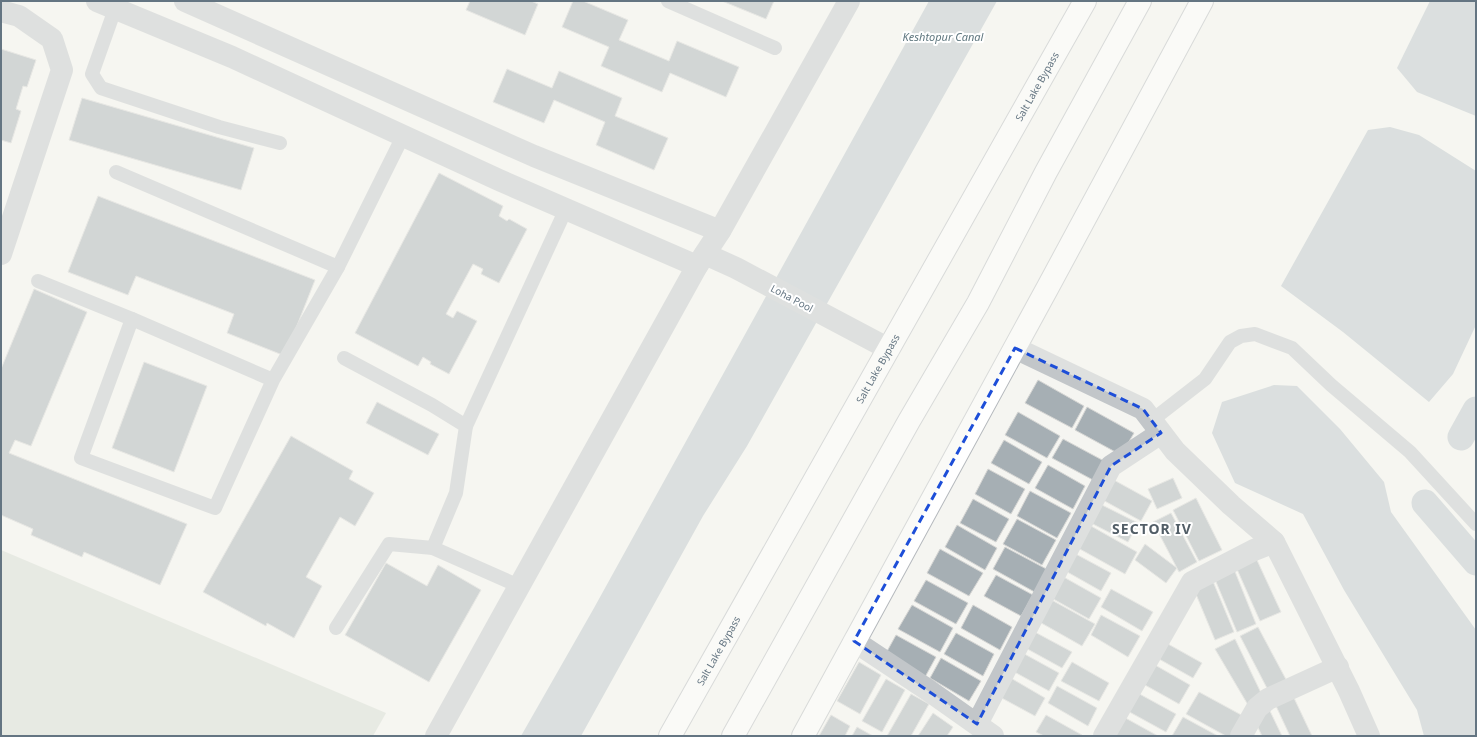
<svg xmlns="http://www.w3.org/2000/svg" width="1477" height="737" font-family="'Noto Sans',sans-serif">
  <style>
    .green { fill: #d6dcd2 }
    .water { fill: #bac4c9 }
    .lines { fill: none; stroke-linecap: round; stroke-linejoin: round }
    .canal { stroke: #bac4c9; stroke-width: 27 }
    .building { fill: #a6afb4; stroke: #d6d6d4 }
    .primary-casing { stroke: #b5b9bd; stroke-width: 24 }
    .service { stroke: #c2c6c9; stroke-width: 14 }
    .minor { stroke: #c2c6c9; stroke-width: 22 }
    .tertiary { stroke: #c2c6c9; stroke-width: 22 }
    .primary { stroke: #fff; stroke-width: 22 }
    .marked { fill: none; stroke: #1d4ed8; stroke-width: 3; stroke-dasharray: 8 5; stroke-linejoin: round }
    .labels { text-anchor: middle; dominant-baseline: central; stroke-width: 4; stroke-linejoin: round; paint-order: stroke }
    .street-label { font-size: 10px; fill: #647582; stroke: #fff }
    .water-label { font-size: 11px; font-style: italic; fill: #5f777f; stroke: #fff }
    .district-label { font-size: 14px; font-weight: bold; letter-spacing: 1px; fill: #525e67; stroke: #fff }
  </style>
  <rect width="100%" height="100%" fill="#f5f5f1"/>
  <path class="green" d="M1 550 386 713 373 736H1Z"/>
  <g class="water">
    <path d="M929 1H997L747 446 703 516 581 736H521L594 608Z"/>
    <path d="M1430 1H1476V116L1417 92 1397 68Z"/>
    <path d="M1390 127 1419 135 1476 171V325L1453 374 1429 402 1343 332 1281 286 1368 130Z"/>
    <path d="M1274 385 1297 386 1340 429 1384 482 1391 512 1476 630V736H1424L1417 710 1344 590 1303 514 1235 483 1212 433 1222 402Z"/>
  </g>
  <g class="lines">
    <g class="canal">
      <path d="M1461 437 1476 410"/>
      <path d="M1425 503 1476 562"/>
    </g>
  </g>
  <g class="building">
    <path d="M470 1H531L538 4 525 35 466 10Z"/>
    <path d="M573 1H583L628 20 619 40 669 61 677 41 739 67 726 97 670 73 662 92 601 66 609 47 562 27Z"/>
    <path d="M722 1H774L766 19Z"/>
    <path d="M1 49 36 60 27 87 23 86 16 109 21 111 11 143 1 140Z"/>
    <path d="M507 69 552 88 559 71 622 98 615 116 668 138 654 170 596 145 605 122 554 100 544 123 493 102Z"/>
    <path d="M82 98 254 148 241 190 69 140Z"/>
    <path d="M439 173 503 206 499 216 507 221 509 219 527 229 499 283 481 274 483 269 473 264 446 314 453 318 457 311 477 321 449 374 430 364 431 362 423 357 418 366 355 333Z"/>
    <path d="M98 196 315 280 285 356 227 333 234 314 136 276 128 295 68 272Z"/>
    <path d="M34 289 87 312 31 446 15 440 9 453 187 524 160 585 84 552 82 557 31 535 33 529 1 515V369Z"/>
    <path d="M144 362 207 386 174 472 112 448Z"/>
    <path d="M1038 380 1084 406 1072 428 1025 403Z"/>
    <path d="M377 402 439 434 428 455 366 423Z"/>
    <path d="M1087 407 1134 433 1121 455 1075 430Z"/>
    <path d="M1018 412 1060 436 1047 458 1005 435Z"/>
    <path d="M291 436 353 471 349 479 374 493 355 526 340 517 306 577 322 586 294 638 267 623 266 626 203 592Z"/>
    <path d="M1063 439 1104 461 1093 480 1052 458Z"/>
    <path d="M1004 440 1042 462 1029 484 991 463Z"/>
    <path d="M1048 465 1085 486 1073 509 1035 488Z"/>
    <path d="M988 469 1025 489 1011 514 975 494Z"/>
    <path d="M1173 478 1182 498 1157 509 1148 489Z"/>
    <path d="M1112 479 1152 501 1141 521 1101 499Z"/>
    <path d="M1030 491 1071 513 1057 538 1017 516Z"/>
    <path d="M1196 498 1222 550 1199 561 1173 510Z"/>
    <path d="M973 499 1009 519 996 542 960 523Z"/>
    <path d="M1098 503 1138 523 1128 542 1089 522Z"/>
    <path d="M1171 513 1197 562 1179 572 1153 522Z"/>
    <path d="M1017 519 1056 540 1042 565 1003 544Z"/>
    <path d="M957 525 997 548 985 570 945 547Z"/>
    <path d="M1091 526 1137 552 1125 574 1078 548Z"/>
    <path d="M1145 544 1177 568 1166 583 1135 560Z"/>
    <path d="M1005 547 1052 572 1040 595 993 569Z"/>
    <path d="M940 549 983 573 969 596 927 573Z"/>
    <path d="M1072 552 1111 573 1101 591 1062 569Z"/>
    <path d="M1256 558 1281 612 1260 621 1236 567Z"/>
    <path d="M386 563 427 586 438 565 481 590 429 682 345 635Z"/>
    <path d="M1234 569 1256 624 1237 632 1214 577Z"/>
    <path d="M996 575 1033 595 1021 616 984 596Z"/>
    <path d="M1060 575 1101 598 1089 619 1048 596Z"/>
    <path d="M1212 579 1234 632 1215 640 1193 587Z"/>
    <path d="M926 580 968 603 956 624 914 601Z"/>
    <path d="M1111 589 1153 612 1142 631 1101 607Z"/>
    <path d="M1048 598 1095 624 1082 646 1036 620Z"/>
    <path d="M912 605 953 628 940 652 898 629Z"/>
    <path d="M973 605 1012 627 1000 650 961 628Z"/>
    <path d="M1101 615 1140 636 1128 657 1091 635Z"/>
    <path d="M1258 627 1289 685 1270 694 1240 636Z"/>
    <path d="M1031 630 1072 652 1062 668 1022 646Z"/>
    <path d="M956 633 994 654 983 676 944 654Z"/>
    <path d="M896 635 936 657 925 677 885 655Z"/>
    <path d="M1235 639 1263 697 1251 710 1215 649Z"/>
    <path d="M1168 644 1202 663 1193 678 1159 659Z"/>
    <path d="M1019 651 1059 673 1049 691 1009 669Z"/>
    <path d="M941 658 981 681 969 701 930 678Z"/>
    <path d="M859 662 881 675 860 714 837 701Z"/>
    <path d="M1072 662 1109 683 1099 701 1061 681Z"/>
    <path d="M1155 665 1190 685 1179 704 1145 685Z"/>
    <path d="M1009 677 1045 698 1035 716 998 696Z"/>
    <path d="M886 679 905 690 882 732 862 721Z"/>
    <path d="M1057 686 1097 708 1088 726 1048 703Z"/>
    <path d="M1134 691 1176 714 1166 732 1124 709Z"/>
    <path d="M1199 692 1245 717 1235 736H1226L1186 714Z"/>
    <path d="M911 694 929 704 911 736H887Z"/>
    <path d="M1294 698 1312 736H1290L1276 706Z"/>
    <path d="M1269 709 1282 736H1262L1253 717Z"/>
    <path d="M933 713 953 727 947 736H918Z"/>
    <path d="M831 715 850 726 845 736H819Z"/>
    <path d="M1046 715 1082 735V736H1044L1036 732Z"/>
    <path d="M1120 715 1158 736H1114Z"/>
    <path d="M1183 717 1218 736H1172Z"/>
    <path d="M857 727 873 736H852Z"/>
  </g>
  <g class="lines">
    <defs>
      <g id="primary">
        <path id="s1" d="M670 736 1085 1"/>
        <path d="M733 736 909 421 978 303 1046 172 1140 1"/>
        <path d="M803 736 1048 287 1202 1"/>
      </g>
    </defs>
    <use href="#primary" class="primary-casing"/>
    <g class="service">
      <path d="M668 1 775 48"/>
      <path d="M115 9 92 74 101 88 219 127 280 143"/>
      <path d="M116 172 338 267"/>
      <path d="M38 281 132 319"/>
      <path d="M344 358 432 405 466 426 456 493 433 548"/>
      <path d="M273 380 132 319 81 458 215 508 273 380 338 267 403 136"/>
      <path d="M1151 421 1205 379 1230 342 1241 336 1255 334 1292 348 1331 385 1410 452 1476 524"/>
      <path d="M466 426 566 209"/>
      <path d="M336 628 389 544 433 548 519 586"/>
    </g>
    <g class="minor">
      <path d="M1 11 19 16 52 39 62 70 1 254"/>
      <path d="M705 254 736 268 889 349"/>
      <path d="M1015 348 1143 409 1175 451 1231 505 1274 542 1349 691 1369 736"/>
      <path d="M854 641 928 690 993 736"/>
      <path d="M977 724 1111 466 1161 433"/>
      <path d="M1104 736 1192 582 1254 550 1274 542"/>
      <path d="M1241 736 1257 708 1268 699 1338 667"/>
    </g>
    <g class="tertiary">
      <path d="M97 1 232 57 499 180 697 266"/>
      <path d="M185 1 534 156 720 231"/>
      <path d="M436 736 697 266 720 231 849 1"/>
    </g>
    <use href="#primary" class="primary"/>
  </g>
  <path d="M0 0H1477V737H0ZM1015 348 1143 409 1161 433 1111 466 977 724 854 641Z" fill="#f5f5f1" fill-opacity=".55" fill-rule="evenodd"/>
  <path class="marked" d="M1015 348 1143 409 1161 433 1111 466 977 724 854 641Z"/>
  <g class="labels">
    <g class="street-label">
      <text stroke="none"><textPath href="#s1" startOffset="746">Salt Lake Bypass</textPath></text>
      <text transform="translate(792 298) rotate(28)">Loha Pool</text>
      <text stroke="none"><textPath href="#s1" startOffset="422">Salt Lake Bypass</textPath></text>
      <text stroke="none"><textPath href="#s1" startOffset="98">Salt Lake Bypass</textPath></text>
    </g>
    <g class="water-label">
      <text x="943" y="36">Keshtopur Canal</text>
    </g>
    <g class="district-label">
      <text x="1152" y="528">SECTOR IV</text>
    </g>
  </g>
  <rect width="1477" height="737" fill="none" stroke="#647582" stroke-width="4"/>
</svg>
